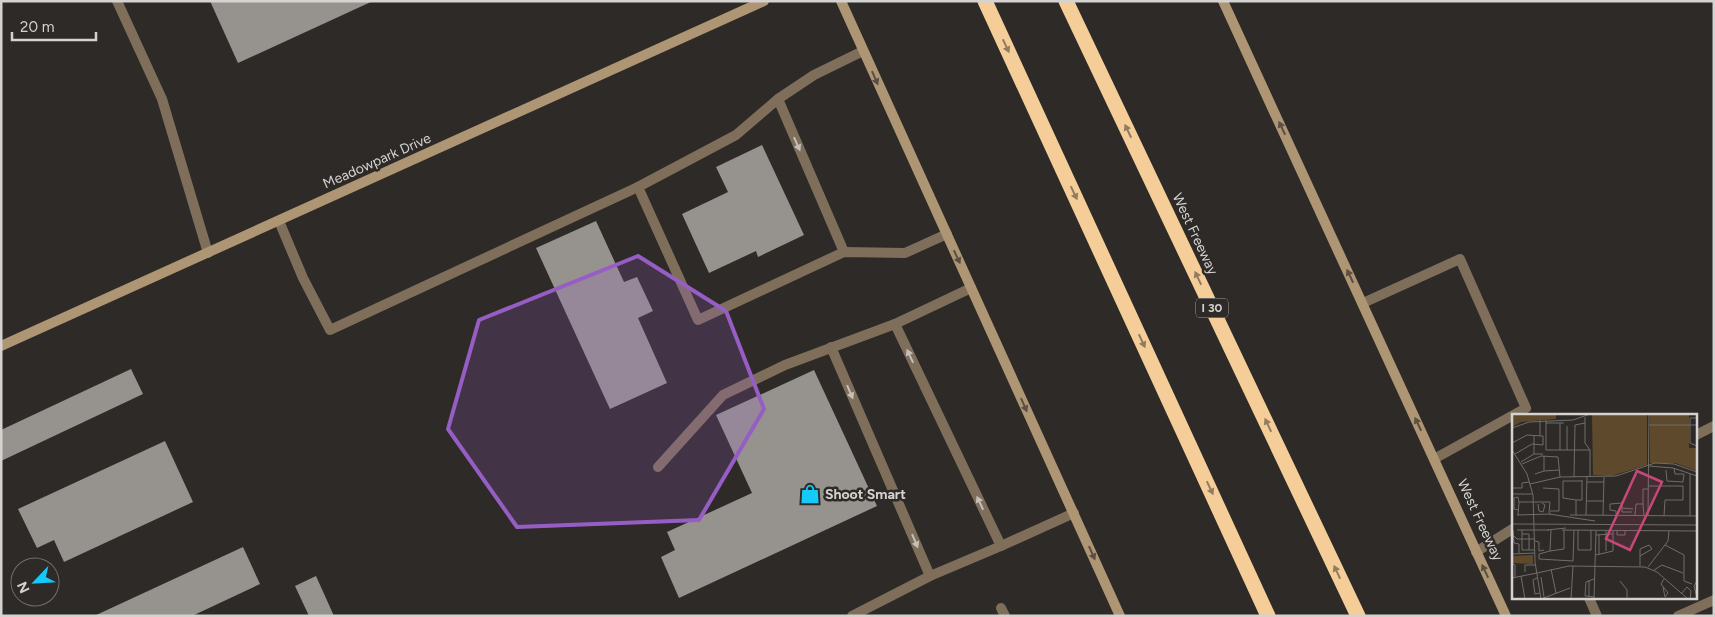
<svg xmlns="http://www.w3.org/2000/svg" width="1715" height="617" font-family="Figtree,sans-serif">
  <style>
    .building { fill: #96938e }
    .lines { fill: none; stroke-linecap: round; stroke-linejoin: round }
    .lane { stroke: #7f6f5a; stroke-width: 10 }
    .secondary { stroke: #ae9573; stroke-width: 10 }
    .highway { stroke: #f5cd98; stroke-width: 15 }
    .oneway { fill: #917c60 }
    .oneway2 { fill: #5a4f42 }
    .oneway3 { fill: #c4bfb9 }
    .marked { fill: #965ec4; fill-opacity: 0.2; stroke: #965ec4; stroke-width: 4; stroke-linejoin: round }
    .labels { text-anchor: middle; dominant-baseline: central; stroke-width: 5; stroke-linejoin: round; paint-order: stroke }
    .shield { fill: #2d2a27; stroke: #a3a09e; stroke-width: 1 }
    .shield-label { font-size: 12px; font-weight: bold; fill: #d5d3d1 }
    .street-label { font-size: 14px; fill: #d5d3d1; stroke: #2d2a27 }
    .poi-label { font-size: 14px; font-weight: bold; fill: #d5d3d1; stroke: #2d2a27; text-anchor: start }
    .inset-road { fill: none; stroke: #706e6b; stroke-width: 1 }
    .view { fill: #c74778; fill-opacity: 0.15; stroke: #c74778; stroke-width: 2.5 }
    .inset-edge { fill: none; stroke: #d5d3d1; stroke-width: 2.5 }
  </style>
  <rect width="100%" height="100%" fill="#2d2a27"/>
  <g class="building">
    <path d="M210 1H373L238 63Z"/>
    <path d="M762 145 804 235 758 257 756 251 709 273 682 214 728 192 716 167Z"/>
    <path d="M596 221 624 282 637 277 653 311 638 318 667 383 610 409 536 248Z"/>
    <path d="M131 369 143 394 1 461V430Z"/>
    <path d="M814 370 877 506 679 598 661 557 675 550 667 532 752 493 716 415Z"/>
    <path d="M165 441 193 502 64 562 54 540 37 548 18 509Z"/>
    <path d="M243 547 260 584 192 616H94Z"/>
    <path d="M316 576 334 616H309L295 586Z"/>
  </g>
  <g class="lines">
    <g class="lane">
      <path d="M117 1 162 99 208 253"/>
      <path d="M863 51 814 75 778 99 736 135 638 187 698 320 844 252 905 253 947 234"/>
      <path d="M778 99 844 252"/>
      <path d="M279 221 303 278 330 330 638 187"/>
      <path d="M1363 303 1460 259 1526 408 1434 459"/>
      <path d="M831 347 930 576 1001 546 895 324"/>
      <path d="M1696 435 1714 426"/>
      <path d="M658 467 723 395 785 365 895 324 971 288"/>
      <path d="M1001 546 1074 513"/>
      <path d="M1476 552 1514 528"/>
      <path d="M1589 598 1597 616"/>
      <path d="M1001 608 1005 616"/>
      <path d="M852 616 930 576"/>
      <path d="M1678 616 1714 600"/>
    </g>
    <g class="secondary">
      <path d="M841 1 1120 616"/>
      <path d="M1223 1 1506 616"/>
      <path d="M1 346 764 1"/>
    </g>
    <g class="highway">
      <path d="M985 1 1268 616"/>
      <path d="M1066 1 1358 616"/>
    </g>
  </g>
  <defs><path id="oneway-solid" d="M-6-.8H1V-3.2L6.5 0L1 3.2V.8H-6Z" transform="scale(1.25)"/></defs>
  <g class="oneway">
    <use href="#oneway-solid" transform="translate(1006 46) rotate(65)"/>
    <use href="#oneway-solid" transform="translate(1128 131) rotate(-115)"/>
    <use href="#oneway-solid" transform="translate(1074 193) rotate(65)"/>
    <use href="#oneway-solid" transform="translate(1198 278) rotate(-115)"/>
    <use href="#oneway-solid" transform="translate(1142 341) rotate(65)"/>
    <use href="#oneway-solid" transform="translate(1268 425) rotate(-115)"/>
    <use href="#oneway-solid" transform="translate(1210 488) rotate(65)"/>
    <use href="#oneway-solid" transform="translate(1337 572) rotate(-115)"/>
  </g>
  <g class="oneway2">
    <use href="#oneway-solid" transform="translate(875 78) rotate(66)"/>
    <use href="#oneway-solid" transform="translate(1282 128) rotate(-115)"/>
    <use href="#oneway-solid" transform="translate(957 257) rotate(65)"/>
    <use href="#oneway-solid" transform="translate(1350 276) rotate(-115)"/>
    <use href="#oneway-solid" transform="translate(1024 405) rotate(66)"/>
    <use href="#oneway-solid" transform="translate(1418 424) rotate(-115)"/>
    <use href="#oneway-solid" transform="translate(1092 553) rotate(66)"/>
    <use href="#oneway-solid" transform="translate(1485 571) rotate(-115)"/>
  </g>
  <g class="oneway3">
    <use href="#oneway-solid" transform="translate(797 144) rotate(66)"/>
    <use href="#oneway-solid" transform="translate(910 356) rotate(-115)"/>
    <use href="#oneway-solid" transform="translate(850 392) rotate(67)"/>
    <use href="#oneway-solid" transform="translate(980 503) rotate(-115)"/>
    <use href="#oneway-solid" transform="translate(915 541) rotate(67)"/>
  </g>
  <path class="marked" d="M638 256 726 311 764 409 699 520 517 527 448 429 479 320Z"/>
  <defs>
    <symbol id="shop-bare" viewBox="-9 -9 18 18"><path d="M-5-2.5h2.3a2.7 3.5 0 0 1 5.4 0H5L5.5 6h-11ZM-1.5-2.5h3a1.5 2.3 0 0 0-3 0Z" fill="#14cafb" stroke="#2d2a27" stroke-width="2.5" paint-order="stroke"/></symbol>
  </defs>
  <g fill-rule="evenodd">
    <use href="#shop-bare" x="796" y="480" width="28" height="28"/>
  </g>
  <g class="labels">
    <rect class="shield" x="1196" y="298.5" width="32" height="19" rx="4"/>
    <g class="shield-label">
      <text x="1212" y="308">I 30</text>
    </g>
    <g class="street-label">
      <text transform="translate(377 161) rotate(-24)">Meadowpark Drive</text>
      <text transform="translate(1195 234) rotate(65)">West Freeway</text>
      <text transform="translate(1480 520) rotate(65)">West Freeway</text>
    </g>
    <g class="poi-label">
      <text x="825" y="494">Shoot Smart</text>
    </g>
  </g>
  <g transform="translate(1512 414)">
    <rect width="185" height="185" fill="#2d2a27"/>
    <path d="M0 0H44V5L9 8 0 13ZM135 0V51L99 62 81 61 80 1ZM138 0H177V34H185V57L163 49H138ZM21 141V150L0 149V142Z" fill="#5e492c"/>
    <path class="inset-road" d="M185 4H178V29L185 32M34 6V36H78V63M34 9H52M73 9V29L78 36M137 11H185M0 14 17 8 61 6 78 0M22 22V40M28 22V6M0 29 15 21 31 22V31L20 30 3 40M0 36 15 60 21 81 23 148 29 185M48 36V9M55 36V12M9 48 22 40H31M10 50 29 42 46 43 48 63M137 52 161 54 185 62M162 54 163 60H172M154 56 155 67 171 68 172 60M32 57 47 56M178 59V102M23 60 32 57V42M62 63 63 11 73 9V3M75 68H92M18 70 48 63 104 62 143 49 162 50 185 58M136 72H171V86H153L152 102M0 74H10V69L17 68M31 74 47 75V97H38M0 80H20M64 86 51 84V67H70M75 87H91M26 90 27 97 31 98 33 91 30 89M131 90V75H136M6 96 2 95V84L6 83 7 88M120 98H110V94L121 95M37 100 83 107M5 101 39 100M6 101 7 88H38L37 99M58 101 185 102M64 101V86H70V66M74 101 75 63M91 101 92 63M104 101V97L98 96V90L110 89V94M123 101 124 90H131L132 102M136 102 137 0M0 110 185 111M1 116 2 129 7 130V139M5 116H37M10 116V136H22M35 116 54 114M39 116 38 137 52 135V116M50 116 185 117M66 116V136H79V116M105 117V121H113V117M10 120H17V136M1 121 5 125H22M84 121 101 120M87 121V140M23 127 27 128V137L32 136M153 131 172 141V167L180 170M38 137 27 140V145L61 147 62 116M94 137V117M0 140 23 139M84 141 101 137V117M0 150 3 151V163M128 152V142L140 135 137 131 128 135V142M136 153 156 127 157 117M39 155 44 179M142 156 150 151 171 159M13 158V151H23M25 159 57 152 133 153 145 158 176 185M9 162 13 185M29 163 32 183M0 164 25 159M25 164 21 166 23 180 28 179M82 165 74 168 73 182 82 183M108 167 115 176V185M185 167 182 172 185 184M151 173 153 183 156 179 149 170 152 165M169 180 175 173 179 177 178 185M77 183V166M29 185 58 174M59 185 61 152M82 185 84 117"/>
    <path class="view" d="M125 57 150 68 118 136 94 125Z"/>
    <rect width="185" height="185" class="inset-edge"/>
  </g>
  <rect width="1715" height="617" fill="none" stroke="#d5d3d1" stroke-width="5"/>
  <g transform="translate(35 582) rotate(245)"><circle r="24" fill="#2d2a27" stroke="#706e6b"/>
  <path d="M0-4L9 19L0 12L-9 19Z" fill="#14cafb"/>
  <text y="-8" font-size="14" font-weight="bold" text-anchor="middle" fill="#d5d3d1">N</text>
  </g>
  <path d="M12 32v8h84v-8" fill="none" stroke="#d5d3d1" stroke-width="2.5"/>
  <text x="20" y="32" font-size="15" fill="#d5d3d1" stroke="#2d2a27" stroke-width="4" paint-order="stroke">20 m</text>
</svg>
